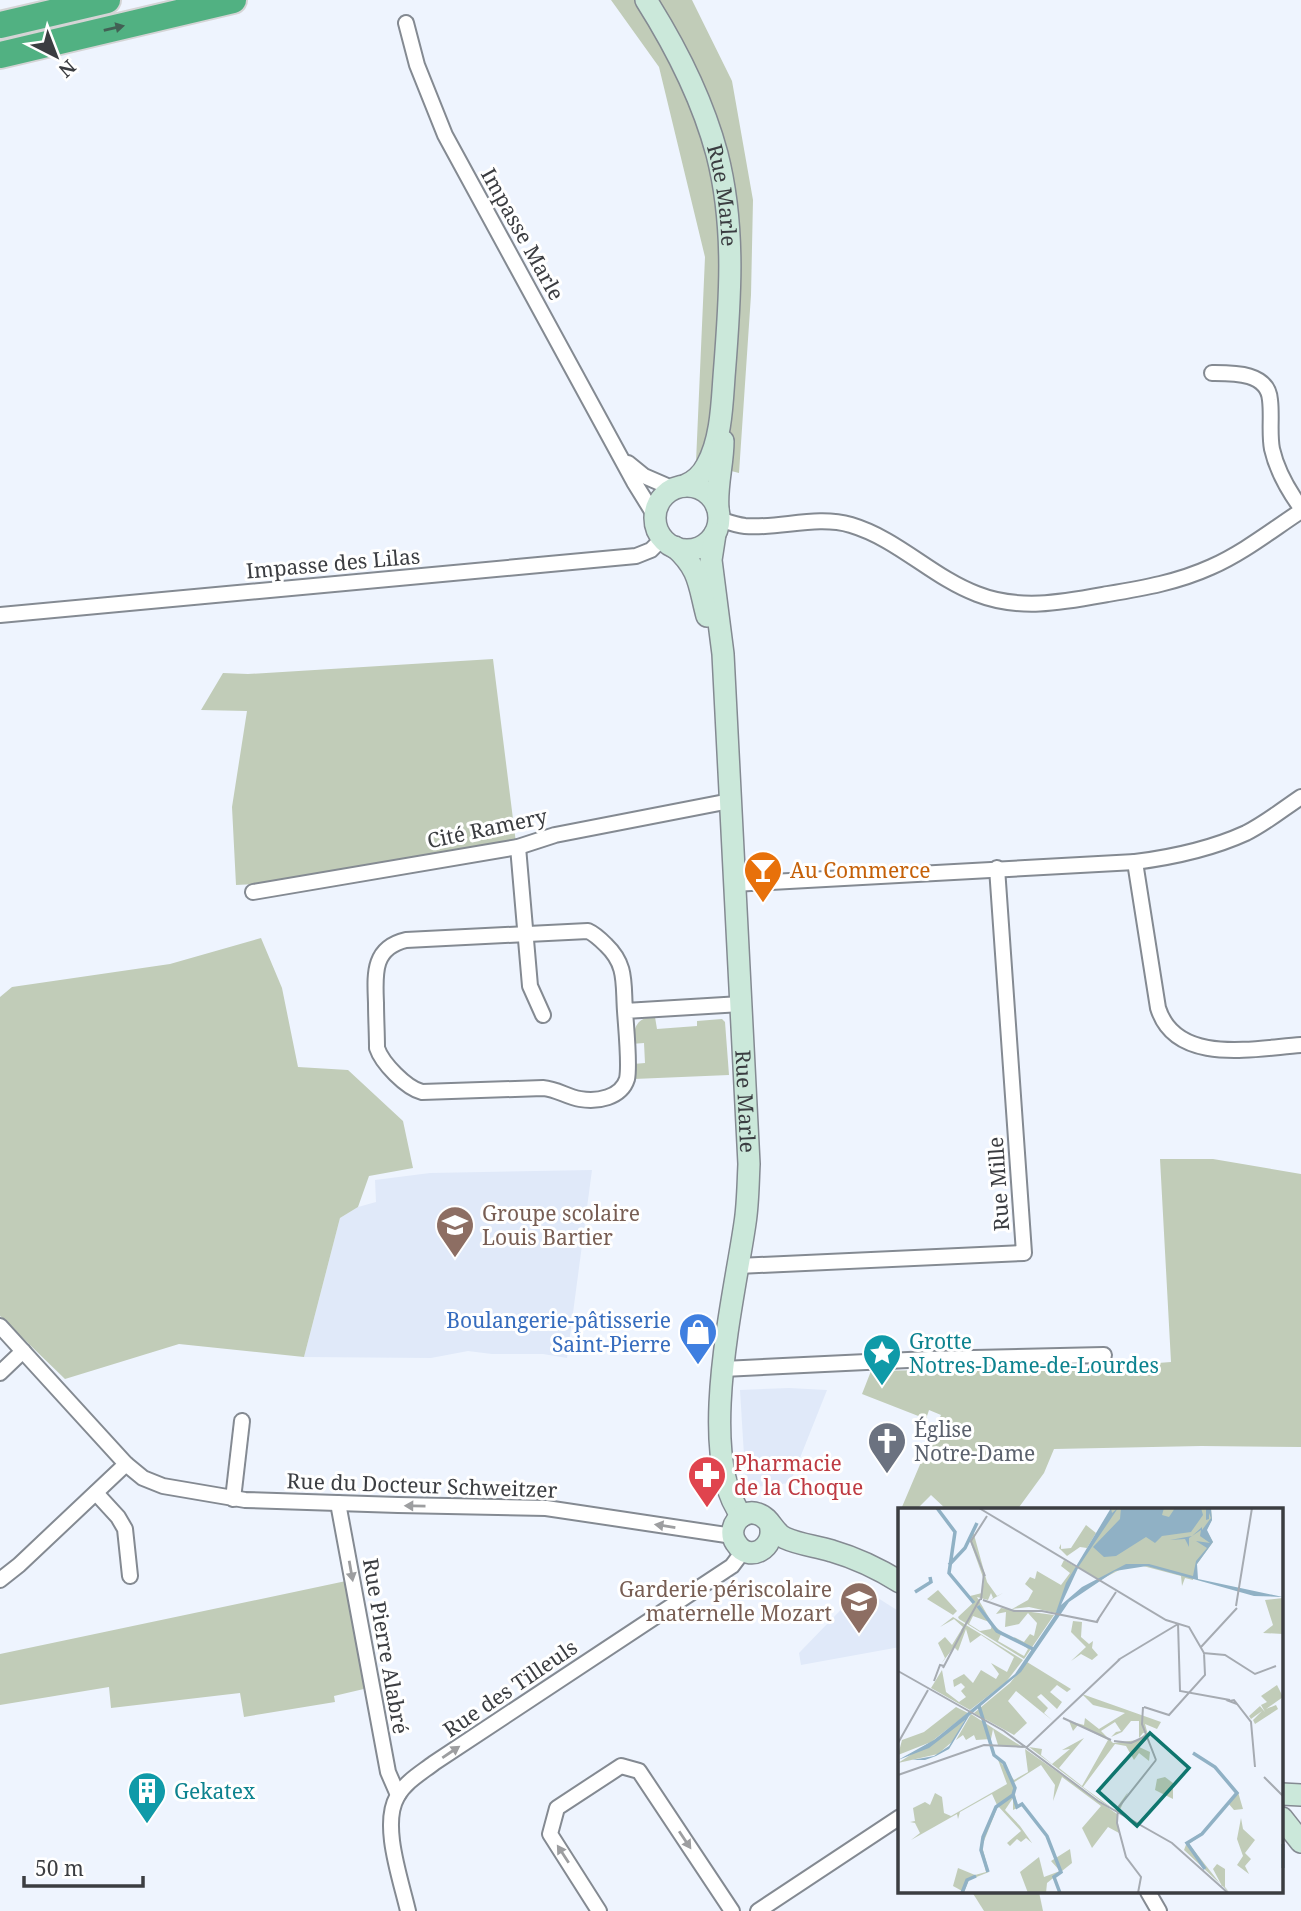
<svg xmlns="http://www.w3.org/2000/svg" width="1301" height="1911" font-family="'Noto Serif',serif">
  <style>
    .built { fill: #e0e9f9 }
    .green { fill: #c1ccb8 }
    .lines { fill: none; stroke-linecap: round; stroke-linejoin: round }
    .minor-casing { stroke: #848a92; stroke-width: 18 }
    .secondary-casing { stroke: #848a92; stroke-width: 24 }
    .motorway-casing { stroke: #d4d4d5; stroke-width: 30 }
    .minor { stroke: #fff; stroke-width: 14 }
    .secondary { stroke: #cbe8da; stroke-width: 21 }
    .motorway { stroke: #51b182; stroke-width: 26 }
    .oneway { fill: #426054 }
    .oneway2 { fill: #9d9ea0 }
    .labels { text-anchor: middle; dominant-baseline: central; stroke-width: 6; stroke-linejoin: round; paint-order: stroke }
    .street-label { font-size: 21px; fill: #3b3d41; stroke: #fff }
    .food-label { font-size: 21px; fill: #c56008; stroke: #fff; text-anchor: start }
    .education-label { font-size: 21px; fill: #785e54; stroke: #fff; text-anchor: start }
    .shop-label { font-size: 21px; fill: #366cbe; stroke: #fff; text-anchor: end }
    .culture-label { font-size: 21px; fill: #0d838f; stroke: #fff; text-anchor: start }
    .worship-label { font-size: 21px; fill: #5b616d; stroke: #fff; text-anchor: start }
    .health-label { font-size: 21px; fill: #be3a42; stroke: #fff; text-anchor: start }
    .inset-river { fill: none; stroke: #90b1c5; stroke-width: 3.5 }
    .inset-road { fill: none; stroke: #a6abb2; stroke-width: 2 }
    .view { fill: #0f766e; fill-opacity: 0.15; stroke: #0f766e; stroke-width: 3.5 }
    .inset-edge { fill: none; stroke: #3b3d41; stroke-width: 3.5 }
  </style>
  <rect width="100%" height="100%" fill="#eef4fe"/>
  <g class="built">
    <path d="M592 1170 567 1358 543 1354H492L468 1351 431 1358 304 1357 340 1218 358 1207 376 1202 375 1180 430 1173Z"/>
    <path d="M789 1388 827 1390 790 1483 746 1488 740 1390Z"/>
    <path d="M862 1588 900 1612V1647L801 1665 799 1653Z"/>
  </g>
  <g class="green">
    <path d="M611 0H692L732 81 753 200 751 295 739 473 696 462 705 257 659 67Z"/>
    <path d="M493 659 516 843 277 883 236 885 232 807 247 711 201 710 223 673 248 674Z"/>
    <path d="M261 938 282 988 298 1067 348 1070 403 1121 413 1168 369 1176 358 1207 340 1218 304 1357 179 1344 65 1379 0 1316V997L12 987 170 964Z"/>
    <path d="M655 1017 657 1029 697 1026V1021L722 1019 725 1022 729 1075 634 1079 633 1064 645 1063 644 1043 631 1044C636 1026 635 1018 655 1017Z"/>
    <path d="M1160 1159H1213L1301 1174V1447L1201 1446 1054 1449 1044 1473 1017 1510H947L931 1495 916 1510H900V1514H899L941 1415 929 1410 926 1419 862 1394 871 1371 1040 1368 1052 1371 1171 1362Z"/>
    <path d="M346 1581 368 1688 334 1696 335 1702 244 1717 240 1693 111 1708 109 1687 0 1705V1654Z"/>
    <path d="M972 1892H1039L1043 1911H984Z"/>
  </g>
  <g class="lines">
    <defs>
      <g id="minor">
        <path d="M406 23 417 65 445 135 634 482 655 516"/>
        <path d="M1212 373C1233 373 1268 372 1270 400 1272 417 1269 433 1272 449 1277 471 1288 490 1301 508"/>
        <path d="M628 463 644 476 674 489"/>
        <path d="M719 519C728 522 736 525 745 526 780 529 816 515 851 525 898 539 932 577 977 594 1020 611 1064 602 1108 594 1144 588 1178 582 1211 567 1243 553 1272 530 1301 511"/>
        <path d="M0 615 636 556 651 550 663 538"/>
        <path d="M1301 797C1283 809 1266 823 1246 833 1211 849 1174 857 1135 862L1158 1008C1176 1066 1255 1048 1301 1045"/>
        <path d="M518 847 530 986 543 1015"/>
        <path d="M734 884 1135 862"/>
        <path d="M253 892 518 847 555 835 730 801"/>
        <path d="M625 1011C626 1027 630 1065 627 1079 621 1098 597 1102 580 1099 567 1097 557 1089 543 1088L422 1092C406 1088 382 1063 377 1048 377 1033 376 1018 376 1003 375 975 372 948 406 940L588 931C595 934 600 939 606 945 627 965 623 983 625 1011L741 1004"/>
        <path d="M738 1266 1024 1253 997 868"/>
        <path d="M0 1326 126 1464 143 1478 163 1486 245 1500 398 1505 546 1508 733 1536"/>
        <path d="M723 1369 929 1359 1104 1355"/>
        <path d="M0 1373 23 1351"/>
        <path d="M96 1493 118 1517 125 1529 130 1576"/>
        <path d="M233 1499 242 1421"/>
        <path d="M338 1503 388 1772 398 1795"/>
        <path d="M0 1580 19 1565 126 1464"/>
        <path d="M1148 1892 1159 1911"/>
        <path d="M408 1911C401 1880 381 1825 397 1797 405 1782 421 1773 434 1763L732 1566 744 1550"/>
        <path d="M599 1911 550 1834 557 1808 621 1766 639 1771 732 1911"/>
        <path d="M758 1911 900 1817"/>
      </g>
      <g id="secondary">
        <path id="s1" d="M646 0C677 49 702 98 717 154 736 228 730 302 724 377 722 405 721 440 707 465 702 475 694 482 684 486"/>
        <circle cx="687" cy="518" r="32"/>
        <path d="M718 509C716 486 723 464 723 441"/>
        <path id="s2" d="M715 534 711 560 723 654 749 1164C748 1184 748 1204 745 1223 735 1294 695 1457 742 1516"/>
        <path d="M675 547C700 569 699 586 707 616"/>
        <path d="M770 1524C777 1548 749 1564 736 1543 726 1528 741 1508 758 1514 771 1518 773 1533 785 1538 800 1545 817 1546 832 1551 856 1558 879 1569 900 1582"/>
        <path d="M1282 1794 1301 1795"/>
        <path d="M1282 1818 1301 1842"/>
      </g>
      <g id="motorway">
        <path d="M0 25 107 0"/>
        <path d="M0 55 233 0"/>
      </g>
    </defs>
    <use href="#minor" class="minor-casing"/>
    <use href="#secondary" class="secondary-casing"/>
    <use href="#motorway" class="motorway-casing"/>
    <use href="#minor" class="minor"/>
    <use href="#secondary" class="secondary"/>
    <use href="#motorway" class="motorway"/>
  </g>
  <defs><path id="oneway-solid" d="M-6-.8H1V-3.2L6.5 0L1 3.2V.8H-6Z" transform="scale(1.75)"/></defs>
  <use class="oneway" href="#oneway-solid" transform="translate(114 28) rotate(-13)"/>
  <g class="oneway2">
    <use href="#oneway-solid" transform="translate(415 1506) rotate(-179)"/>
    <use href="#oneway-solid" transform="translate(665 1526) rotate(-171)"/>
    <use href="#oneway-solid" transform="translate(351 1571) rotate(80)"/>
    <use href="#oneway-solid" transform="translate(451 1752) rotate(-34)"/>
    <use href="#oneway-solid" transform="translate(685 1840) rotate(56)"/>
    <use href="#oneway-solid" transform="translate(563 1854) rotate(-123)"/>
  </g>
  <defs>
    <symbol id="bar-pin" viewBox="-11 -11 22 30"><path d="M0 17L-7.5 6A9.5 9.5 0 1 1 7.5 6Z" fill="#e8710a" stroke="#fff"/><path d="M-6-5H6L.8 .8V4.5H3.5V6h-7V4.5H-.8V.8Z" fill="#fff"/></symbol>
    <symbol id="school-pin" viewBox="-11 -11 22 30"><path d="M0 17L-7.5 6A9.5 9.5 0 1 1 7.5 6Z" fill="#8d6e63" stroke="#fff"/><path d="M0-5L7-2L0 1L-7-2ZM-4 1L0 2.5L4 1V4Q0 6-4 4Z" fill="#fff"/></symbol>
    <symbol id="shop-pin" viewBox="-11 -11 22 30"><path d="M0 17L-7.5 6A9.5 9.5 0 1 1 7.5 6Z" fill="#3f7fe0" stroke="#fff"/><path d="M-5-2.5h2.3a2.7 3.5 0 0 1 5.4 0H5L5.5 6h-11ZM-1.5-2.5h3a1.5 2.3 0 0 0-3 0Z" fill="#fff"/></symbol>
    <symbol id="sight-pin" viewBox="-11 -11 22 30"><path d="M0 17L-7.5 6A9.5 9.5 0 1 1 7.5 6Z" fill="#0f9aa8" stroke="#fff"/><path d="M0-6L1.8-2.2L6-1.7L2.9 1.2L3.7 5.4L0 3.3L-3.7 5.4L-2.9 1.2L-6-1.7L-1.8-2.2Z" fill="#fff"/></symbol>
    <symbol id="church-pin" viewBox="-11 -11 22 30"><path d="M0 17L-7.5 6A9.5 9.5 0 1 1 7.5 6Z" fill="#6b7280" stroke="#fff"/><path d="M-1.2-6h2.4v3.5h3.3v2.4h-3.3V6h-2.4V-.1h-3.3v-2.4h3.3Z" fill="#fff"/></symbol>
    <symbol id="pharmacy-pin" viewBox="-11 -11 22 30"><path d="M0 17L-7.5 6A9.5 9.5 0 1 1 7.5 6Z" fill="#e0444e" stroke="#fff"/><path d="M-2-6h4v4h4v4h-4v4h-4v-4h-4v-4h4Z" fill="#fff"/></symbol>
    <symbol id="building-pin" viewBox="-11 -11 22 30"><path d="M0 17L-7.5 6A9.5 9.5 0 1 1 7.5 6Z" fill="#0f9aa8" stroke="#fff"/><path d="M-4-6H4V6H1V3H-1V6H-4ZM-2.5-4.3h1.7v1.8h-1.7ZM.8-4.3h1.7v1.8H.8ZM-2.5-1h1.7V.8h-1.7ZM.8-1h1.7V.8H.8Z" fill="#fff"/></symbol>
  </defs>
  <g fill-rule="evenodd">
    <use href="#bar-pin" x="741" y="848" width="44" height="60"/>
    <use href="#school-pin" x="433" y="1203" width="44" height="60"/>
    <use href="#shop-pin" x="676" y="1310" width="44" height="60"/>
    <use href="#sight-pin" x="860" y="1331" width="44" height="60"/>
    <use href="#church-pin" x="865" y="1419" width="44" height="60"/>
    <use href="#pharmacy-pin" x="685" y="1453" width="44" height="60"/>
    <use href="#school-pin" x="837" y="1579" width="44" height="60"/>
    <use href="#building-pin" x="125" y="1769" width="44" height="60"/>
  </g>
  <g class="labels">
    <g class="street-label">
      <text stroke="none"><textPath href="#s1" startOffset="212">Rue Marle</textPath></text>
      <text transform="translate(523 234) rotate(61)">Impasse Marle</text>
      <text transform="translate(333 563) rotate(-5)">Impasse des Lilas</text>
      <text transform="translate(487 828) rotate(-12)">Cité Ramery</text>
      <text stroke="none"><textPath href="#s2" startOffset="569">Rue Marle</textPath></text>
      <text transform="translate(998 1184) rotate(-94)">Rue Mille</text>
      <text transform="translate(422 1485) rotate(2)">Rue du Docteur Schweitzer</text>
      <text transform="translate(386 1646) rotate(80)">Rue Pierre Alabré</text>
      <text transform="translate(510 1688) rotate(-34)">Rue des Tilleuls</text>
    </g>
    <g class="food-label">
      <text x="790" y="870">Au Commerce</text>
    </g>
    <g class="education-label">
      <text x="482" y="1213">Groupe scolaire<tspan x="482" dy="24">Louis Bartier</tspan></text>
      <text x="832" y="1589" text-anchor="end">Garderie périscolaire<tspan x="832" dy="24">maternelle Mozart</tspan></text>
    </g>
    <g class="shop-label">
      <text x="671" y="1320">Boulangerie-pâtisserie<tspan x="671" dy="24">Saint-Pierre</tspan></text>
    </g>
    <g class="culture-label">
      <text x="909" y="1341">Grotte<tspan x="909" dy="24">Notres-Dame-de-Lourdes</tspan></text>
      <text x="174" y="1791">Gekatex</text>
    </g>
    <g class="worship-label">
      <text x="914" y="1429">Église<tspan x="914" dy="24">Notre-Dame</tspan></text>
    </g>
    <g class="health-label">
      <text x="734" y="1463">Pharmacie<tspan x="734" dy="24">de la Choque</tspan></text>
    </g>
  </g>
  <g transform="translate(898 1508)">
    <rect width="385" height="385" fill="#eef4fe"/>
    <path d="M214 0H313L314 12 308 22 315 34 299 56 295 72 287 70 284 78 283 68 245 58H229L202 72 180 59ZM188 17 198 25 189 40 182 39 169 48 161 40 163 36V41L173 40ZM75 23 89 74 99 88 105 85 91 93 95 90 93 85 90 92 79 89 94 115 75 108 71 116 82 123 93 121 94 116 104 124 100 133 126 148 130 141 117 131 116 129 126 134 132 126 136 128 139 115 130 105 121 116 107 119 108 104 98 106 103 100 156 107 126 151 61 111 60 109 75 95 72 88 84 85 86 72 72 33ZM166 52 178 59 158 105 131 99 114 101 130 92 135 83 127 76 132 69 137 71 139 63 163 77 172 65 163 58ZM40 82 59 103 55 107 29 91ZM385 90V126L365 125 375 117 367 92ZM55 109 125 152 108 174 72 202 33 180 44 162 48 184 61 194 68 189 63 183 67 179 63 175 56 179 55 172 66 166 75 175 83 162 98 171 101 166 93 155 109 164 116 149 83 127 72 135 68 121 60 143 56 139 43 156 47 150 40 135 47 129 54 137 65 119 56 111 42 119ZM175 113 184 114 183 129 191 136 195 133 194 140 200 147 194 152 183 146 173 153 188 139 173 124ZM129 154 173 181 169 184 159 177 152 184 164 194 159 201 143 186 139 189 150 200 146 205 155 213 118 183 110 193 129 215 116 227 76 205 112 175ZM379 177 385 189 368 201 378 197 380 201 357 216 355 212 364 203 353 211 351 208 362 198 367 204 363 197 369 194 363 188ZM184 186 263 214 259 221 247 216 250 227 239 238 252 244 251 253 241 245 236 252 228 238 217 236 185 279 217 302 230 284 221 304 219 303 204 294 131 239 144 241 143 247 154 256 172 241 164 242 186 230 161 260 184 278 210 232 180 217 175 223 171 213 186 217 187 210 201 221 227 205 195 197ZM233 213H241V230L245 225 249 224 240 232 215 235 203 223 217 214 223 223 218 224 213 229 224 224ZM58 199 70 205 33 234 0 247 4 232 26 224ZM73 206 126 240 100 237 95 221 93 231 78 232 76 227 68 232 65 227 58 232ZM67 212 55 233 40 246 0 255ZM127 241 219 306 221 325 210 319 194 340 184 320 203 298 164 269 155 293 157 277 143 257 115 275 119 297H125L115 302V290L107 302 122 318 134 335 128 330 123 334 119 331 112 338 109 335 123 323 100 298 84 338 91 364 71 372 66 384 55 378 60 360 77 367 88 364 82 338 99 297 94 286 62 304 60 311 59 306 13 332 22 325 17 315 12 314 17 313 15 300 27 294 32 297 37 285 44 289 46 305 53 308 109 276 99 249 116 272 130 264ZM310 253 340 284 345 301 336 302 330 295 305 326 291 336 324 378 315 361 319 356 327 361V379L332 385 286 342 289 334 304 324 338 285ZM267 269 275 275V291L257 282 259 271ZM343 310 345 321 357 332 347 345 353 351 347 358 351 366 339 357 345 348 339 331ZM172 341 174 355 149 375 148 385H130L122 364 141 349 146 369 162 363 153 353Z" fill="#c1ccb8" fill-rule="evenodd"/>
    <path d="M213 0 214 5 220 0 181 58 163 97 184 79 228 56H251L295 68 298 53 309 40 298 33 312 35 302 28 303 22 291 30V39L287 31 272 32 294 28 304 19V22L313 10 311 5V11L308 12V0L313 1 314 12 309 22 315 34 299 56 300 71 385 89 356 88 249 58 217 63 171 94 123 164 71 208 51 241 38 248 27 252H14L36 248 51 238 67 212 31 240 0 252 36 232 117 166 157 107 168 75ZM223 0H266L264 7 271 9 277 0H303L305 7 293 24 264 28 257 35 248 29 218 48 206 49 195 39 222 11Z" fill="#90b1c5"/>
    <path class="inset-river" d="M39 0 57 24 51 65 76 95M51 57 67 40 79 15M17 84 33 74 32 69M80 98 99 123 135 141M81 198 96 247 106 255 117 280 115 287 98 299 85 329 83 342 90 364M295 245 317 259 339 285 304 326 289 335 307 361M115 287 119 299 124 296 149 328 163 364 156 369 162 385M385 336V360M64 385 69 372 78 368"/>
    <path class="inset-road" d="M81 0 268 112 291 119 306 145 307 167 271 207 246 199M87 68 73 33 89 8M83 92 86 65M85 92 116 103H144L199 114 201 110M338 98 354 0M199 113 218 84M280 115 282 183 332 192M64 123 82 91M303 139 339 100M305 145 327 147 357 166 378 158M220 152 280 116M45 160 65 122M0 163 106 223 200 293 274 335 330 385M36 173 42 157 46 158M339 196 331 193 336 192 353 214 357 259M245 199 244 216 258 252M165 210 213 232M216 233 233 235 248 228M0 235 30 182M0 267 86 237 129 239 222 151M366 269 385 288M240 385 243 369 228 349 219 315 220 300 258 252"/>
    <path class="view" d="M252 225 291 260 239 318 200 283Z"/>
    <rect width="385" height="385" class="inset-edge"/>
  </g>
  <g transform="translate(56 56) rotate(138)" stroke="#ffffff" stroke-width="5" paint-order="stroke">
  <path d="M0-5L12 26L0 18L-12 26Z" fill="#3b3d41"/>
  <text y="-10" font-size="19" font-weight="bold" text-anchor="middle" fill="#3b3d41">N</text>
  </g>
  <path d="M24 1876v10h119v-10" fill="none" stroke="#3b3d41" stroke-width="3.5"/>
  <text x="35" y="1876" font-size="21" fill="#3b3d41" stroke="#ffffff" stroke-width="5" paint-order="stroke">50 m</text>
</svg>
